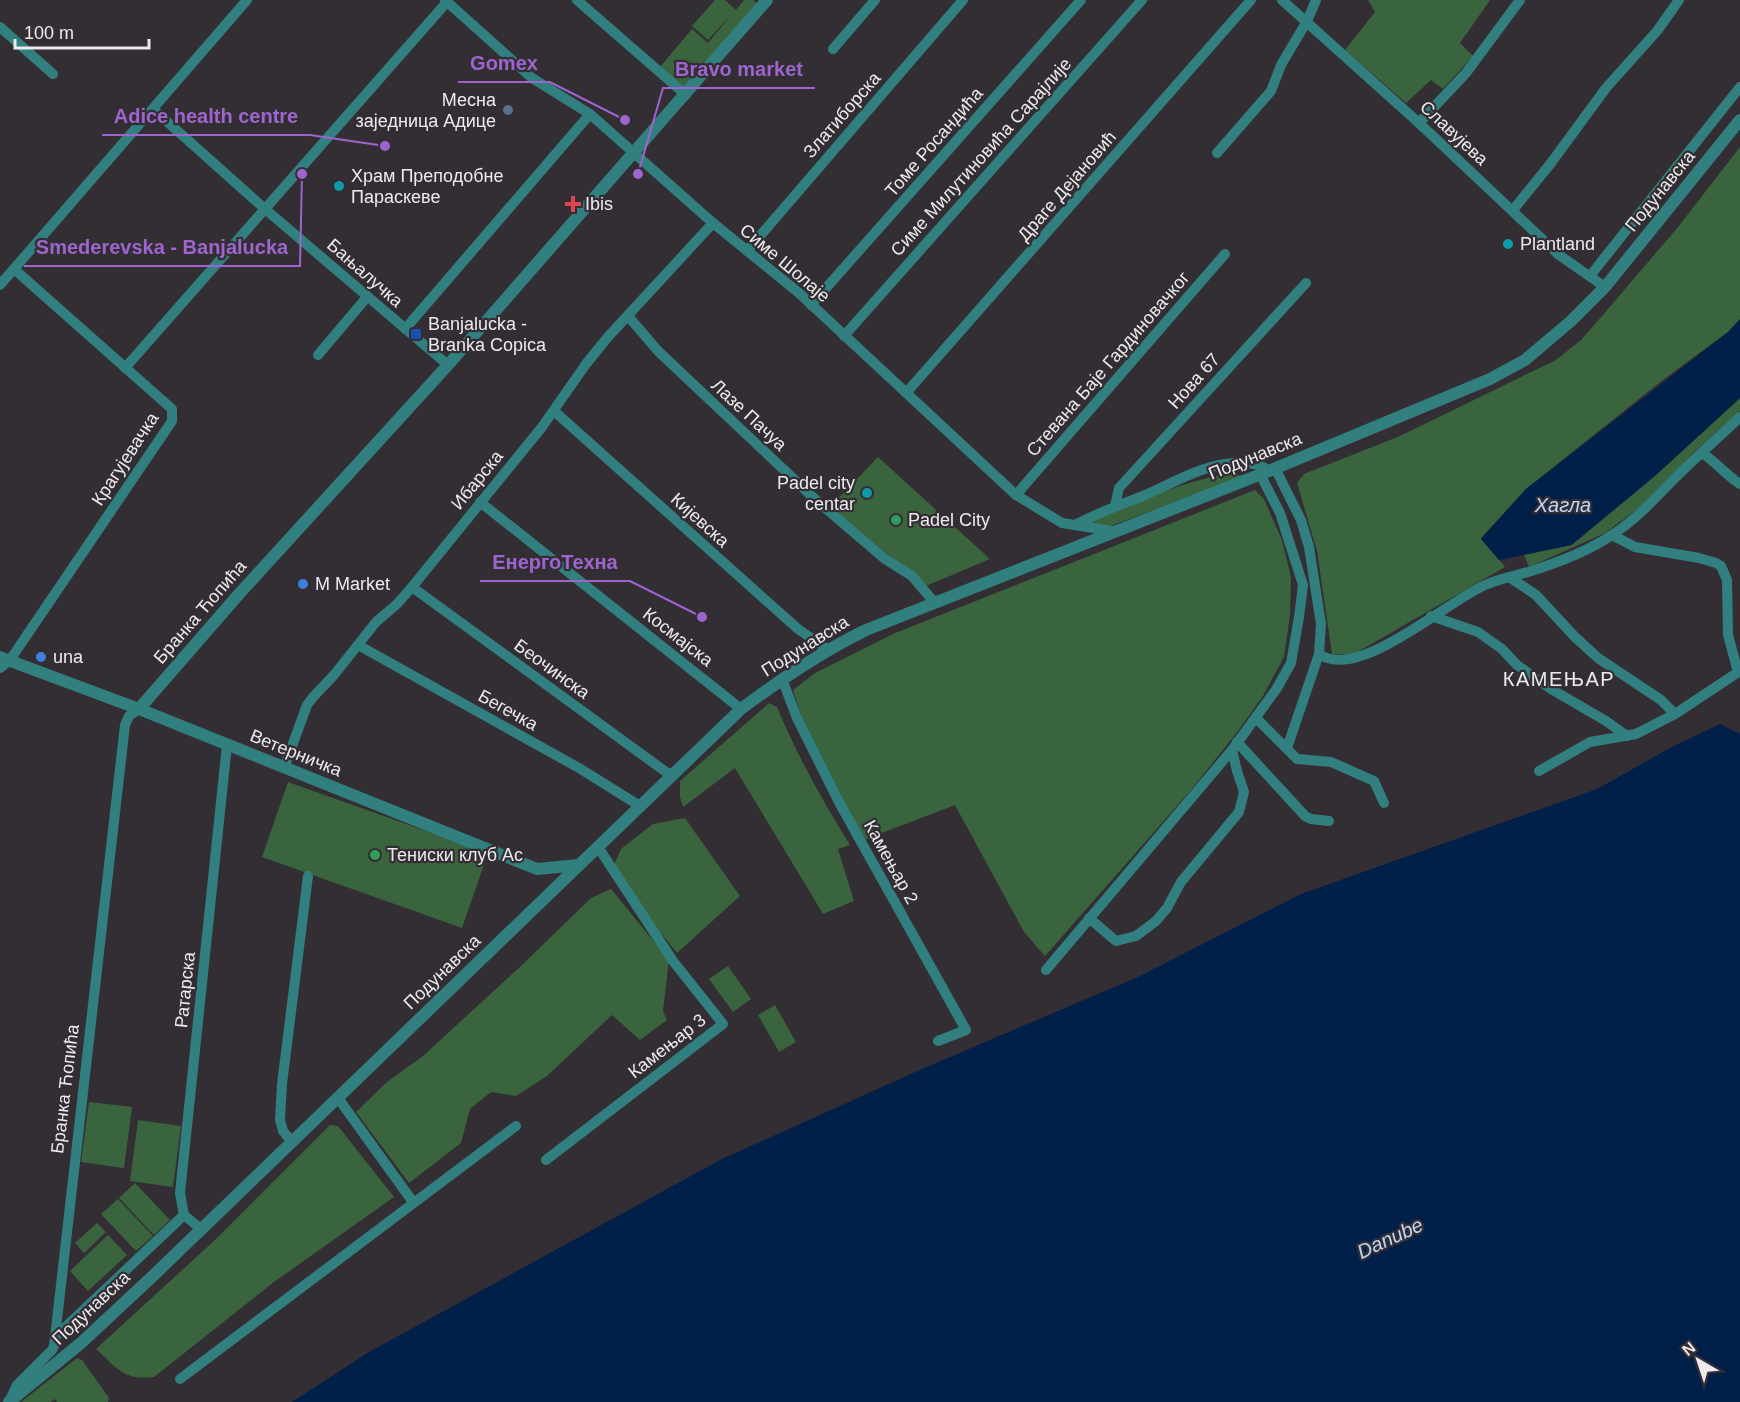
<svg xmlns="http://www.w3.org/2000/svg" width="1740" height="1402" font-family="Arial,sans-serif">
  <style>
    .green { fill: #39643d }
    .water { fill: #001f49 }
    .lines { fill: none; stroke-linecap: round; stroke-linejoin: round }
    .minor { stroke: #31807f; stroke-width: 10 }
    .tertiary { stroke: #31807f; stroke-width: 12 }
    .service-dot { fill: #5c6f8a; stroke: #332e34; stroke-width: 2 }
    .culture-dot { fill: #0f9aa8; stroke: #332e34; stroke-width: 2 }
    .health-dot { fill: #e0444e; stroke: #332e34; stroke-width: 2 }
    .transit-dot { fill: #1a4fb4; stroke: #332e34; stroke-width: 2 }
    .leisure-dot { fill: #2e9e5b; stroke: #332e34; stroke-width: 2 }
    .shop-dot { fill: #3f7fe0; stroke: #332e34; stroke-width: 2 }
    .labels { text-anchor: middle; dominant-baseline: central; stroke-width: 4.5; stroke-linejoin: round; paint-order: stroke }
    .poi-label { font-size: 18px; fill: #edeaee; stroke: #332e34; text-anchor: start }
    .street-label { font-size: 18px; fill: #edeaee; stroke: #332e34 }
    .water-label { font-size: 20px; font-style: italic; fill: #bcd7f9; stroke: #332e34 }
    .neighbourhood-label { font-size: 20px; letter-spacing: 1.5px; fill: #edeaee; stroke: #332e34 }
    .leader { fill: none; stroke: #9d65cd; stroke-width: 2 }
    .callout-dot { fill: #9d65cd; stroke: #332e34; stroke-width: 2 }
    .callout-label { font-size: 20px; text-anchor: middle; font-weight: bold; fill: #9d65cd; stroke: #332e34; stroke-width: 4.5; stroke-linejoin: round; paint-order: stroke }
  </style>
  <rect width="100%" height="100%" fill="#332e34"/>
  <g class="green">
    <path d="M715 0H725L736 10 744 0H753L758 4 685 89 660 67 692 29 708 43 731 15 708 40 692 26Z"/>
    <path d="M1368 0H1490L1460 43 1473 56 1443 89 1431 80 1406 103 1345 50 1375 12Z"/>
    <path d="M1740 147V320L1728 332 1664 379 1526 489 1481 538 1505 567 1354 654H1332L1317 551 1297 483 1304 474 1400 436 1556 360 1581 340 1602 316 1678 227Z"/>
    <path d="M1740 398V411L1695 451 1640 507 1605 533 1529 567 1524 555 1572 545 1656 475Z"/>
    <path d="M878 457 990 559 926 586 830 507Z"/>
    <path d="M1226 474 1246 476 1105 528 1083 524C1130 505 1176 483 1226 474Z"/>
    <path d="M1255 490 1264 499 1282 540 1291 577 1290 615 1284 657 1263 696 1238 731 1191 790 1045 956 1024 932 955 805 861 841 805 727 793 690 815 673 895 633Z"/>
    <path d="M769 703 777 707C797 755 822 800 850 845L838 849 854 901 823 914 735 768 683 807 680 797V781Z"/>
    <path d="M288 782 488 853 462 928 262 857Z"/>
    <path d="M685 818 740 896 677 953 611 872 621 849 653 824Z"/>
    <path d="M611 889 669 960 663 1011 667 1020 640 1040 612 1015 547 1076 516 1096 491 1092 470 1109 461 1143 409 1183 356 1112 387 1082 423 1056 522 965 591 898Z"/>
    <path d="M728 966 751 999 733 1012 709 979Z"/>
    <path d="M775 1005 796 1042 779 1052 758 1015Z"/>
    <path d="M89 1102 132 1107 124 1168 81 1162Z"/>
    <path d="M138 1120 181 1126 173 1187 130 1181Z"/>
    <path d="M330 1125 338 1126 394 1197 274 1282 154 1377C124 1381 117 1368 96 1349L216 1239Z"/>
    <path d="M135 1183 170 1220 154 1235 119 1198Z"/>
    <path d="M118 1199 153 1236 136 1251 101 1214Z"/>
    <path d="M97 1223 106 1232 84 1253 75 1243Z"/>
    <path d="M108 1235 127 1255 88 1291 70 1271Z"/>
    <path d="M77 1358 82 1360 109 1398 108 1402H57L55 1399 50 1402H21Z"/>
  </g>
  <g class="water">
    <path d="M1740 319V398L1656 475 1571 545 1499 560 1481 539 1526 489 1728 332Z"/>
    <path d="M1720 724 1740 734V1402H292L369 1352 722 1159 929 1066 1138 977 1301 894 1597 789 1672 747Z"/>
  </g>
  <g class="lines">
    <g class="minor">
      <path d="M445 0 532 78 590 114 713 223 799 293 1016 495 1062 523 1112 531"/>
      <path d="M577 0 686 95"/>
      <path d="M1282 0 1419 123 1559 255 1605 287"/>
      <path d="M0 27 53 74"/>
      <path d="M833 49 875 0"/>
      <path d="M153 109 265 209 448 365"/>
      <path d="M1419 123 1466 73 1520 0"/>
      <path d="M1217 153 1271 91 1281 65 1307 21 1316 0"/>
      <path d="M1513 210 1551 163 1606 88 1657 31 1679 0"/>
      <path d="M747 251 963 0"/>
      <path d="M1590 276 1740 87"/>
      <path d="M0 285 247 0"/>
      <path d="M811 305 1081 0"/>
      <path d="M628 316 658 351 817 501 885 559 912 576 934 602"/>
      <path d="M405 329 590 114"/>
      <path d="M844 336 1142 0"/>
      <path d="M318 355 367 297"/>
      <path d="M125 368 447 2"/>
      <path d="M906 393 1251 0"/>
      <path d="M554 411 798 629 827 649"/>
      <path d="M1702 453C1716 462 1726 475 1740 484"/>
      <path d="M1275 468 1301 520 1309 547 1321 624 1319 654 1287 748"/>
      <path d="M1016 495 1225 254"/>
      <path d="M480 502 741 709"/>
      <path d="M1115 506 1119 488 1306 283"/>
      <path d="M1075 525C1097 513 1120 505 1143 496 1169 485 1197 468 1225 464 1239 462 1258 461 1269 471"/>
      <path d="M1612 535 1635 547 1699 558 1716 563 1721 566 1727 580 1728 635 1738 672"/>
      <path d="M1509 577 1536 595 1575 637 1598 658 1661 700 1675 714"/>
      <path d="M412 587 666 772 673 775"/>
      <path d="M1431 616 1478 632 1502 649 1517 665 1551 689 1606 721 1627 736"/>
      <path d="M358 645 579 768 640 806"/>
      <path d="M1319 654C1358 682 1446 602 1485 585 1498 579 1514 576 1528 572 1557 563 1587 552 1612 535 1637 519 1656 497 1676 477 1697 456 1719 437 1740 417"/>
      <path d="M0 668 10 660 172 421V409L14 269"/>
      <path d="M782 679 797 718 840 804 966 1030 938 1041"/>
      <path d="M1256 718 1297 759 1331 762 1374 781 1384 803"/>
      <path d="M1237 742 1305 816 1311 819 1329 821"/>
      <path d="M284 768 307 705 314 696 334 675 376 622 397 604 412 587 542 427 586 364 607 338 713 223"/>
      <path d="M1539 771 1590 742 1636 734 1675 714 1740 671"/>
      <path d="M1089 918 1116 941 1136 936 1156 921 1167 908 1181 882 1239 812 1244 792 1237 771 1232 750"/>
      <path d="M1046 970 1232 750 1277 688 1291 663 1299 617 1303 585 1280 513 1260 474"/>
      <path d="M338 1098 413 1202"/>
      <path d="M291 1141 283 1131 280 1120 282 1084 308 876"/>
      <path d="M546 1160 723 1024 673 961 598 847"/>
      <path d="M201 1229 184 1215 180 1193 227 745"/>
      <path d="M55 1337 184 1215"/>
      <path d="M180 1379 516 1126"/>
      <path d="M9 1402 17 1385 52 1350 54 1346 125 725 129 716 139 709"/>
    </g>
    <g class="tertiary">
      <path d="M0 657 139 709 537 869 579 865"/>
      <path d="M139 709 239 594 448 365 767 0"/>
      <path d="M9 1402 81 1343 156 1273 741 709C781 679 821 652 866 630L1269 471 1490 379 1525 360 1571 321 1605 287 1740 120"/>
    </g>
  </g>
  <circle class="service-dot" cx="508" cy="110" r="6"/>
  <g class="culture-dot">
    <circle cx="339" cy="186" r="6"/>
    <circle cx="1508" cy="244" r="6"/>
    <circle cx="867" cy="493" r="6"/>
  </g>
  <path class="health-dot" d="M570 195h6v6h6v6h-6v6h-6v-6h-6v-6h6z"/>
  <rect class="transit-dot" x="410" y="328" width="12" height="12" rx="3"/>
  <g class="leisure-dot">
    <circle cx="896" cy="520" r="6"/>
    <circle cx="375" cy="855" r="6"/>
  </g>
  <g class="shop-dot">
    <circle cx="303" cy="584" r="6"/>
    <circle cx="41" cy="657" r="6"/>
  </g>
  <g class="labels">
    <g class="poi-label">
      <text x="496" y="100" text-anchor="end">Месна<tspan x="496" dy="21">заједница Адице</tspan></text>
      <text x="351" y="176">Храм Преподобне<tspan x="351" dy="21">Параскеве</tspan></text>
      <text x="585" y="204">Ibis</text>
      <text x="1520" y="244">Plantland</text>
      <text x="428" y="324">Banjalucka -<tspan x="428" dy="21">Branka Copica</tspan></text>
      <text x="855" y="483" text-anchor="end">Padel city<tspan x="855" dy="21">centar</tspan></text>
      <text x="908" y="520">Padel City</text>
      <text x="315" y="584">M Market</text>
      <text x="53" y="657">una</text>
      <text x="387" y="855">Тениски клуб Ас</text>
    </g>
    <g class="street-label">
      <text transform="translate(842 115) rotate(-49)">Златиборска</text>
      <text transform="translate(1454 133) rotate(43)">Славујева</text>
      <text transform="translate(934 142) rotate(-49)">Томе Росандића</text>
      <text transform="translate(981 157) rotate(-48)">Симе Милутиновића Сарајлије</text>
      <text transform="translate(1067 186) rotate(-49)">Драге Дејановић</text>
      <text transform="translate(1660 191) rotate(-51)">Подунавска</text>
      <text transform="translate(785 263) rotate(40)">Симе Шолаје</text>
      <text transform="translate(365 273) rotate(41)">Бањалучка</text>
      <text transform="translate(1108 364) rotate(-49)">Стевана Баје Гардиновачког</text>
      <text transform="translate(1194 381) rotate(-48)">Нова 67</text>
      <text transform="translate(749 415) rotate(43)">Лазе Пачуа</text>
      <text transform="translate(1255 456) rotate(-22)">Подунавска</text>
      <text transform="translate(125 459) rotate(-57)">Крагујевачка</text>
      <text transform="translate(477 480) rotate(-51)">Ибарска</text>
      <text transform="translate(700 520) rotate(42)">Кијевска</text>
      <text transform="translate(200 612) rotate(-49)">Бранка Ћопића</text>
      <text transform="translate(678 637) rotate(38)">Космајска</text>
      <text transform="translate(805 646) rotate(-32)">Подунавска</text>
      <text transform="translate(552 669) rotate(36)">Беочинска</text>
      <text transform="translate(508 710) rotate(29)">Бегечка</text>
      <text transform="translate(296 753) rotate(22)">Ветерничка</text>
      <text transform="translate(891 862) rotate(61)">Камењар 2</text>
      <text transform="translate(442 972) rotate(-44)">Подунавска</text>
      <text transform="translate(185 990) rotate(-84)">Ратарска</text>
      <text transform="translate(667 1046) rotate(-38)">Камењар 3</text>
      <text transform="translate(65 1089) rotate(-83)">Бранка Ћопића</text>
      <text transform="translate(91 1308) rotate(-43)">Подунавска</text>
    </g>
    <g class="water-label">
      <text x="1563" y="505">Хагла</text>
      <text transform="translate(1390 1238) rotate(-25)">Danube</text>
    </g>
    <g class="neighbourhood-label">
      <text x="1559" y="679">КАМЕЊАР</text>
    </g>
  </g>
  <path class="leader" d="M625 120L550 82H458M638 174L663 88H815M385 146L310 135H102M302 174L300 266H24M702 617L630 581H480"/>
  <g class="callout-dot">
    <circle cx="625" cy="120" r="6"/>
    <circle cx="638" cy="174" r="6"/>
    <circle cx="385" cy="146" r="6"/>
    <circle cx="302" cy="174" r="6"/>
    <circle cx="702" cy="617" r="6"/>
  </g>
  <g class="callout-label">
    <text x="504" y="70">Gomex</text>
    <text x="739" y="76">Bravo market</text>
    <text x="206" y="123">Adice health centre</text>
    <text x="162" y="254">Smederevska - Banjalucka</text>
    <text x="555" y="569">ЕнергоТехна</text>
  </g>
  <g transform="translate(1698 1360) rotate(321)" stroke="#332e34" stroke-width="4.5" paint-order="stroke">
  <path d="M0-4.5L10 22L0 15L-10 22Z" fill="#edeaee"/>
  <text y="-9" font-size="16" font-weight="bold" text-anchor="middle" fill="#edeaee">N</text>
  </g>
  <path d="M15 39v9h134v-9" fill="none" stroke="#edeaee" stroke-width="3"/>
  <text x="24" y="39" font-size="18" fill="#edeaee" stroke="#332e34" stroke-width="4.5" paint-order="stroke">100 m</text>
</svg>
